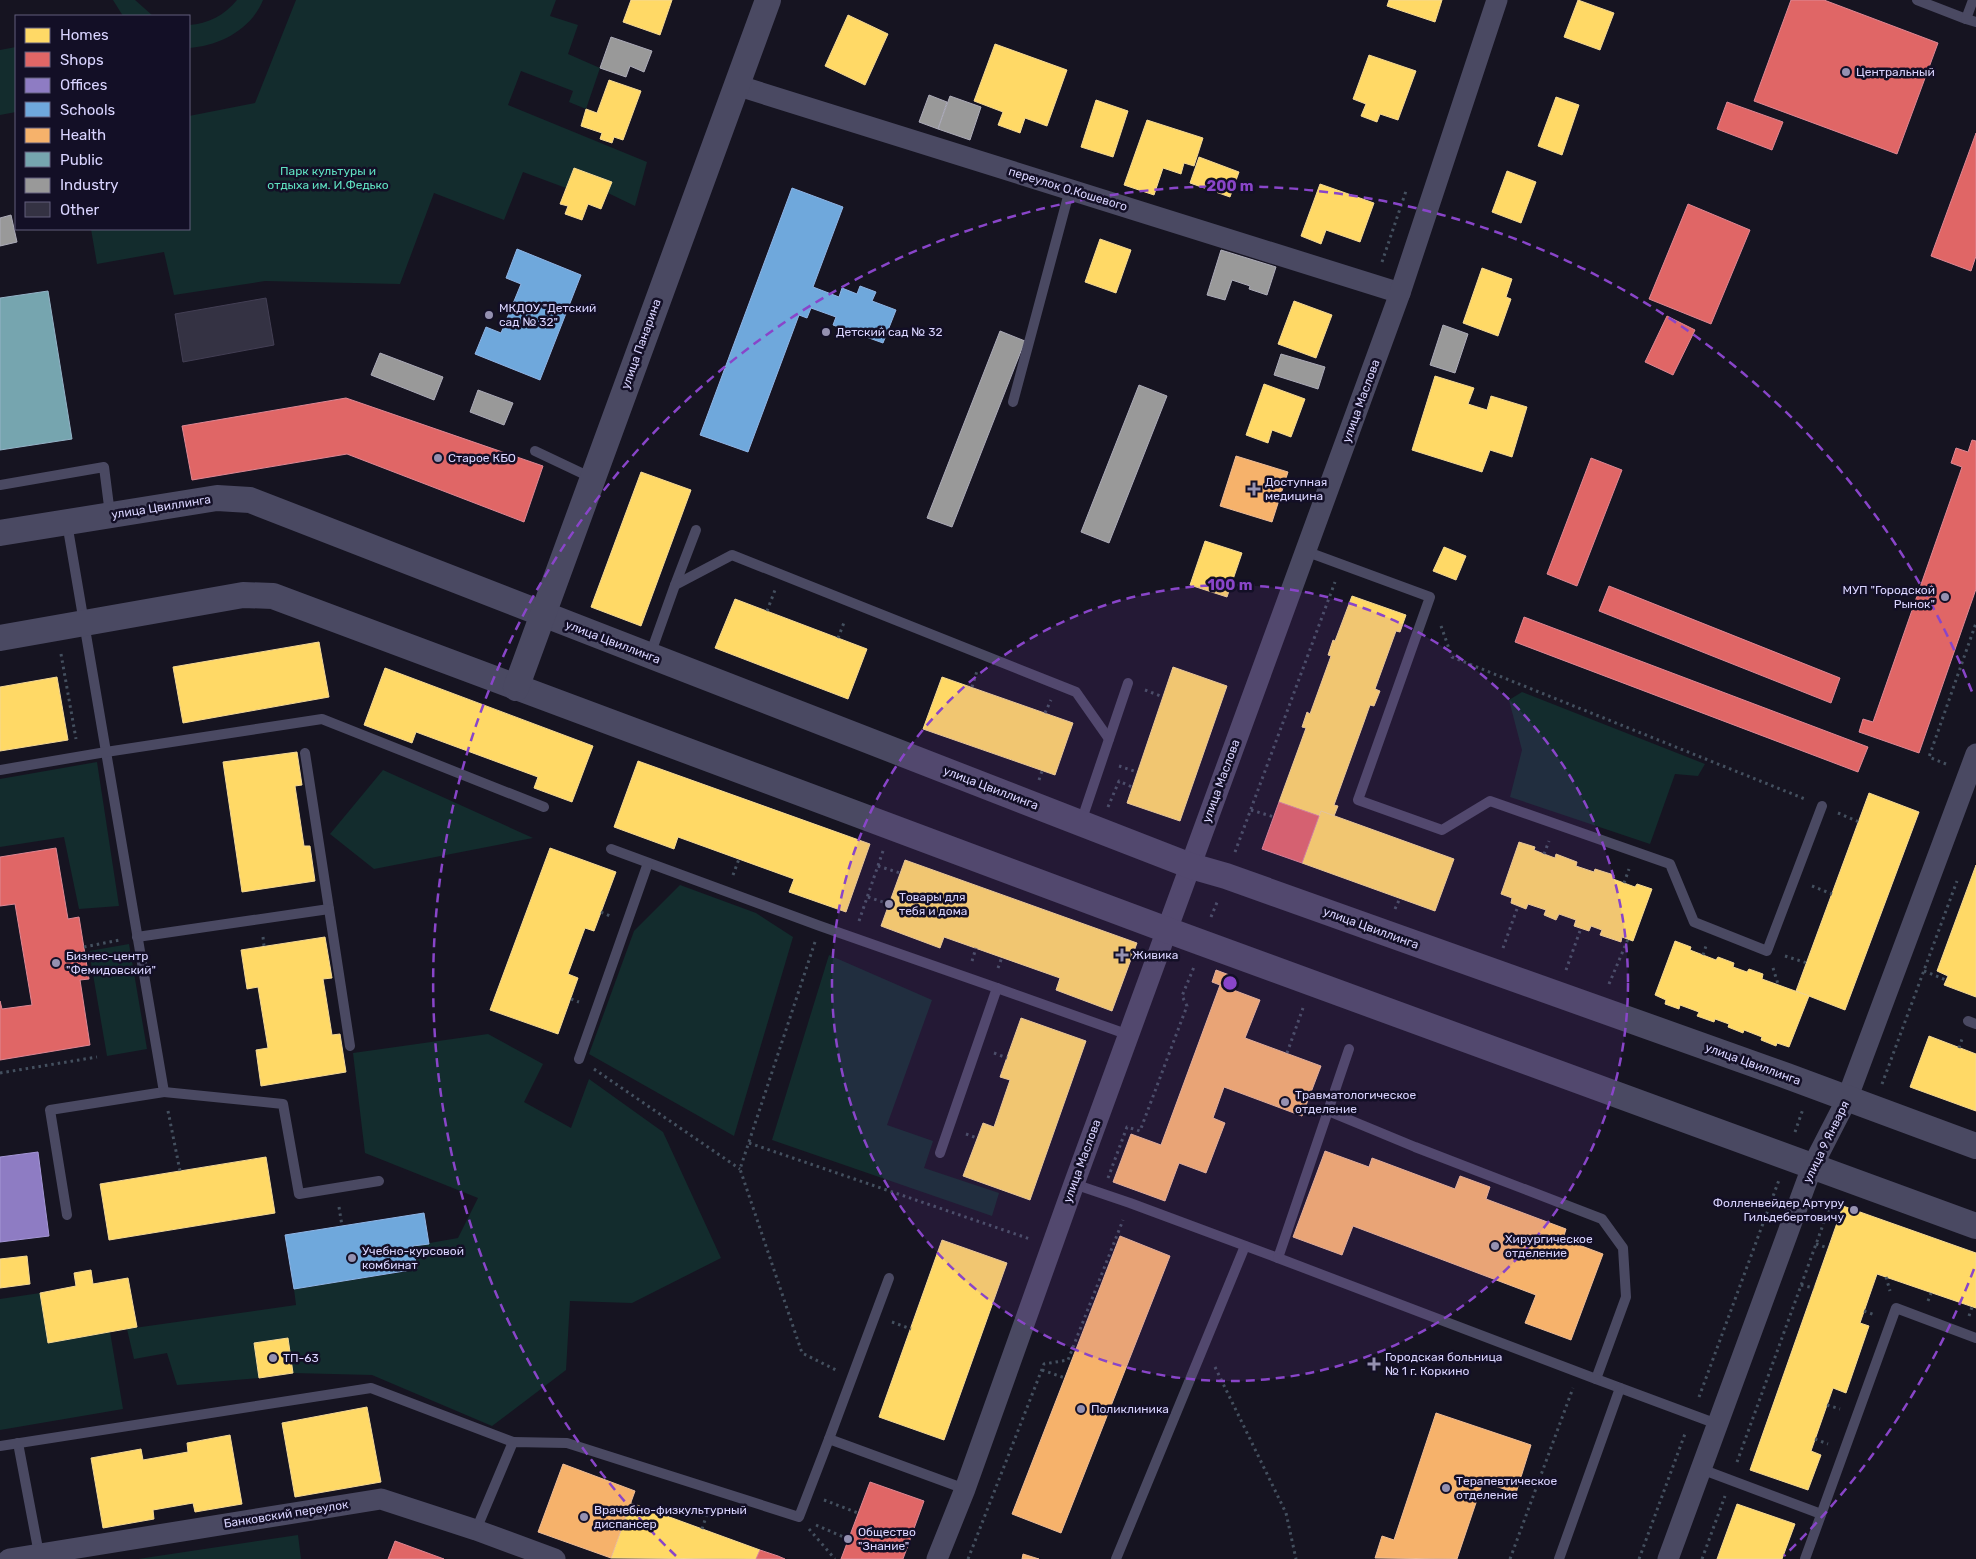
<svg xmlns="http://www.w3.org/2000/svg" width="1976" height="1559" font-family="Rubik,sans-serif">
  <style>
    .green { fill: #132c2d }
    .homes { fill: #ffd966; stroke: #f4d894 }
    .shops { fill: #e06666; stroke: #de8794 }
    .offices { fill: #8e7cc3; stroke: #a496d5 }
    .schools { fill: #6fa8dc; stroke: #8fb5e6 }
    .health { fill: #f6b26b; stroke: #edbc97 }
    .public { fill: #76a5af; stroke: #94b3c7 }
    .industry { fill: #999; stroke: #acabb8 }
    .building { fill: #343243; stroke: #433f54 }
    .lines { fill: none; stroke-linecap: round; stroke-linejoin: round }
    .path { stroke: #44505f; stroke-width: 3; stroke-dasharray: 2.5 4; stroke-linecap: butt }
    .service { stroke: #4a4962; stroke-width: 10 }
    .minor { stroke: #4a4962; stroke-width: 21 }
    .tertiary { stroke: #4a4962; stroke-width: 26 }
    .ring { fill: none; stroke: #8945c9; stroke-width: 2.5; stroke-dasharray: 9 6 }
    .poi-dot { fill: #9591b1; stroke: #130f26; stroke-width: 2 }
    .labels { text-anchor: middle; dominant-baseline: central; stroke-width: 5; stroke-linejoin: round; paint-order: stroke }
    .poi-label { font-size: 12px; fill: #d9d4ff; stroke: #130f26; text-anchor: start }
    .park-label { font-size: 12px; fill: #5fe0c0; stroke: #130f26 }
    .street-label { font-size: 12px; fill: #d9d4ff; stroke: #130f26 }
    .centre { fill: #8945c9; stroke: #130f26; stroke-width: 2.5 }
    .ring-label { font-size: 15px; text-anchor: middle; font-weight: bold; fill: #8945c9; stroke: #130f26; stroke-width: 5; stroke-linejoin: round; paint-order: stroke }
  </style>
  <rect width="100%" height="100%" fill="#161421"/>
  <g class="green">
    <path d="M113 0H135L153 16H123Z"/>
    <path d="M237 0H263C251 30 219 46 189 48V25C208 24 225 15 237 0Z"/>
    <path d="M296 0H556L550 16 578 25 568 54 600 68 586 109 569 102 573 91 521 71 508 105 647 162 635 206 608 193 611 182 574 168 566 188 523 172 504 220 434 193 400 284 265 281 174 295 164 252 97 264 91 229H189V116L255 103Z"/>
    <path d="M16 47V112L0 115V50Z"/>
    <path d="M1522 692 1705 764 1698 776 1675 774 1650 844 1510 797 1522 750 1509 700Z"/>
    <path d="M97 762 119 906 79 909 64 837 0 847V779Z"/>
    <path d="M383 770 533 838 374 869 330 834Z"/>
    <path d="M680 885 756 913 793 937 734 1136 589 1054 634 931Z"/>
    <path d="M129 944 147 1049 107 1056 89 951Z"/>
    <path d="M829 955 932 1000 887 1125 933 1141 924 1168 999 1193 992 1216 772 1140Z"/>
    <path d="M488 1034 543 1064 524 1102 571 1128 589 1079 663 1132 721 1258 632 1303 570 1301 566 1370 492 1426 372 1375 293 1373 287 1338 254 1343 259 1378 177 1385 167 1353 134 1359 127 1329 296 1305 294 1289 417 1270 413 1246 458 1238 478 1198 365 1153 353 1053Z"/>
    <path d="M40 1293 48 1342 110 1332 123 1409 0 1430V1299Z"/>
    <path d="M298 1535 301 1559H138Z"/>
  </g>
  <g class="homes">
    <path d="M631 0H672L660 35 623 22Z"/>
    <path d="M1389 0H1442L1435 22 1387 6Z"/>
    <path d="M1578 0 1614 13 1600 50 1564 37Z"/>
    <path d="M848 15 888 34 865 85 825 66Z"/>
    <path d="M995 44 1067 70 1047 126 1025 118 1020 133 998 125 1003 112 974 101Z"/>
    <path d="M1369 55 1416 71 1398 120 1380 114 1377 122 1361 116 1366 104 1353 99Z"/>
    <path d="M609 80 641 91 623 140 614 137 612 143 600 139 602 133 581 126 586 109 597 113Z"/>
    <path d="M1556 97 1579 105 1562 155 1538 146Z"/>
    <path d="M1096 100 1128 111 1113 157 1081 147Z"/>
    <path d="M1147 120 1203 138 1194 166 1184 163 1181 174 1163 168 1154 195 1124 185Z"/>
    <path d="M1199 157 1239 172 1230 197 1190 183Z"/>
    <path d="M574 168 612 182 601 209 588 204 582 220 565 214 568 206 560 204Z"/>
    <path d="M1507 171 1536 182 1521 223 1492 212Z"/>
    <path d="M1320 184 1374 203 1360 242 1326 230 1321 244 1301 236Z"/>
    <path d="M1100 239 1131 250 1116 293 1085 282Z"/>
    <path d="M1482 268 1512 279 1506 297 1511 299 1498 336 1463 323Z"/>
    <path d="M1294 301 1332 315 1316 358 1278 344Z"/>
    <path d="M1435 376 1474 388 1468 404 1487 410 1491 396 1527 407 1512 457 1490 450 1482 472 1412 450Z"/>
    <path d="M1264 384 1305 399 1291 437 1272 430 1268 443 1246 435Z"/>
    <path d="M641 472 691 490 641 626 591 607Z"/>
    <path d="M1205 541 1242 553 1227 597 1190 585Z"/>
    <path d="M1444 547 1466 556 1456 580 1433 571Z"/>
    <path d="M1352 596 1406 615 1400 632 1396 631 1375 689 1380 691 1374 706 1370 705 1364 722 1334 805 1338 806 1334 816 1321 811 1319 816 1279 802 1306 728 1302 727 1307 712 1310 714 1331 656 1328 655 1333 640 1335 641Z"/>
    <path d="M735 599 867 649 848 699 715 648Z"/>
    <path d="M319 642 329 697 183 723 173 667Z"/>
    <path d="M1173 667 1227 686 1180 821 1127 803Z"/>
    <path d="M385 668 593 746 572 802 534 788 538 777 416 732 412 743 364 725Z"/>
    <path d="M57 677 68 740 0 751V687Z"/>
    <path d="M942 677 1073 723 1055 775 923 729Z"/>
    <path d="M297 752 302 785 295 786 304 846H310L315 881 242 892 223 762Z"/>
    <path d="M638 761 870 844 846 912 789 892 794 879 678 837 674 849 614 827Z"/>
    <path d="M1869 793 1919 812 1845 1010 1796 991Z"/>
    <path d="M1321 811 1454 859 1435 911 1302 863Z"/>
    <path d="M1519 842 1535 847 1534 850 1544 854 1555 858 1556 854 1577 862 1576 866 1594 872 1595 869 1614 875 1613 879 1635 887 1637 884 1652 889 1633 941 1622 937 1621 942 1600 935 1602 930 1591 926 1589 931 1574 926 1576 920 1559 914 1556 920 1544 915 1546 910 1528 904 1526 909 1511 903 1512 898 1501 894Z"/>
    <path d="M550 848 616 872 594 931 585 928 568 974 578 978 558 1034 490 1010Z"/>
    <path d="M905 860 1137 943 1112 1011 1056 990 1060 978 944 937 940 948 881 926Z"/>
    <path d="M1976 865V997L1944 985 1948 976 1937 971Z"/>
    <path d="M325 937 332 978 323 979 325 991 332 1035 340 1034 346 1072 261 1086 256 1050 268 1048 258 987 247 989 241 950Z"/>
    <path d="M1675 941 1691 947 1690 950 1716 960 1718 957 1734 963 1733 967 1747 972 1749 969 1763 974 1762 979 1809 996 1789 1047 1777 1043 1776 1046 1761 1040 1762 1037 1744 1030 1743 1033 1728 1027 1729 1024 1715 1019 1714 1022 1697 1016 1699 1012 1680 1005 1679 1009 1665 1004 1666 1000 1655 995Z"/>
    <path d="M1021 1018 1086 1041 1030 1200 963 1176 983 1123 994 1127 1010 1080 1000 1077Z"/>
    <path d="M1929 1036 1976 1054V1111L1910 1087Z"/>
    <path d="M266 1157 275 1213 109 1240 100 1184Z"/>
    <path d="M1843 1206 1976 1253V1308L1877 1274 1860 1323 1869 1326 1846 1393 1833 1388 1811 1451 1821 1455 1808 1490 1750 1470Z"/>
    <path d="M942 1240 1007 1263 944 1440 879 1417Z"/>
    <path d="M27 1256 30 1284 0 1288V1259Z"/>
    <path d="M91 1270 93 1284 128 1278 137 1327 48 1343 40 1293 76 1286 74 1273Z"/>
    <path d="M288 1338 293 1373 259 1378 254 1343Z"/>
    <path d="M367 1407 381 1482 295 1497 282 1423Z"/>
    <path d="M230 1435 242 1504 195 1512 193 1503 153 1510 154 1519 103 1528 91 1458 141 1449 143 1460 188 1452 187 1443Z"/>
    <path d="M631 1503 760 1550 756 1559 611 1558Z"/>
    <path d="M1737 1504 1795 1524 1782 1559H1717Z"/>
  </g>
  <g class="shops">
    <path d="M1791 0H1824L1938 43 1897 154 1754 101Z"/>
    <path d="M1727 102 1783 122 1772 150 1717 129Z"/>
    <path d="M1976 133V256L1971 271 1931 256Z"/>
    <path d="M1688 204 1750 230 1711 324 1649 299Z"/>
    <path d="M1667 316 1695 330 1673 375 1645 362Z"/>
    <path d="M346 398 543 466 524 522 347 454 192 480 182 426Z"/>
    <path d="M1972 440 1976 441V589L1919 753 1859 732 1863 719 1873 722 1962 467 1951 463 1956 448 1968 452Z"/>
    <path d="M1591 458 1622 470 1577 586 1547 574Z"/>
    <path d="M1609 586 1840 678 1831 703 1599 611Z"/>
    <path d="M1524 617 1868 747 1858 772 1515 642Z"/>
    <path d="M1279 802 1319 816 1302 863 1262 849Z"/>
    <path d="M56 848 68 919 79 917 89 979 80 980 90 1045 0 1060V1001L2 1009 32 1005 15 904 0 906V857Z"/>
    <path d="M870 1482 924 1501 903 1559H841Z"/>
    <path d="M395 1541 444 1559H388Z"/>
    <path d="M760 1550 778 1556 785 1559H756Z"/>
  </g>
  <path class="offices" d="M38 1152 49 1236 0 1242V1157Z"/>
  <g class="schools">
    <path d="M792 188 843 207 813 287 839 297 842 288 857 294 860 286 876 292 872 301 896 310 883 343 833 325 836 317 811 308 807 318 799 315 748 452 700 435Z"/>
    <path d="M517 249 581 275 540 380 475 354 486 327 501 333 521 284 506 278Z"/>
    <path d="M424 1213 429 1244 413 1246 417 1269 294 1289 285 1235Z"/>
  </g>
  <g class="health">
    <path d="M1236 456 1288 472 1272 522 1220 506Z"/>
    <path d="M1216 970 1232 976 1228 988 1212 982Z"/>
    <path d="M1220 985 1260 1000 1245 1038 1321 1066 1302 1116 1224 1087 1213 1118 1225 1123 1206 1173 1179 1163 1165 1201 1113 1182 1131 1134 1161 1145Z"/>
    <path d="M1325 1151 1369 1167 1372 1158 1455 1189 1460 1176 1490 1187 1486 1199 1566 1229 1563 1239 1603 1254 1571 1340 1525 1323 1536 1295 1353 1226 1342 1255 1293 1237Z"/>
    <path d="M1120 1236 1170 1256 1061 1533 1012 1514Z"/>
    <path d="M1436 1413 1531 1445 1516 1493 1483 1482 1457 1559 1375 1558 1382 1536 1394 1540Z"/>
    <path d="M563 1464 635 1491 611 1558 538 1532Z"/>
    <path d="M1023 1554 1039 1559H1022Z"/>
  </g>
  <path class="public" d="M48 291 72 439 0 450V298Z"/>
  <g class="industry">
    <path d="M611 37 652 51 644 72 630 66 626 77 600 68Z"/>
    <path d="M929 95 947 102 938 129 919 122Z"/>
    <path d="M950 96 981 107 970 140 938 129Z"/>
    <path d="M11 215 17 242 0 246V218Z"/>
    <path d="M1221 250 1276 267 1267 295 1249 289 1250 286 1232 280 1225 300 1207 295Z"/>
    <path d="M1443 325 1468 334 1455 373 1430 365Z"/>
    <path d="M1000 331 1025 341 952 527 927 518Z"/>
    <path d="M380 353 443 377 434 400 371 375Z"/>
    <path d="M1281 354 1325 367 1318 389 1274 375Z"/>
    <path d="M1139 385 1167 396 1109 543 1081 532Z"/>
    <path d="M478 390 513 403 504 425 470 412Z"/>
  </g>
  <path class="building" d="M266 298 274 345 183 362 175 314Z"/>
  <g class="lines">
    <g class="path">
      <path d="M1382 262 1407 188"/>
      <path d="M767 611 775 590"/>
      <path d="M1441 626 1452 657 1805 799"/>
      <path d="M838 638 845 620"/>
      <path d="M61 654 76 739"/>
      <path d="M972 687 977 671"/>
      <path d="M1145 690 1163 697"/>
      <path d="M1045 713 1051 700"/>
      <path d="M1946 764 1929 757 1976 623"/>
      <path d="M1119 766 1137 772"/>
      <path d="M1039 780 1042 771"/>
      <path d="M1108 807 1119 781 1132 787"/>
      <path d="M1251 810 1274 817"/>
      <path d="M1838 813 1859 822"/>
      <path d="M1235 852 1335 582"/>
      <path d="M1544 854 1549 841"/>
      <path d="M878 866 900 873"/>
      <path d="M733 875 739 859"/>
      <path d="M1624 883 1629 869"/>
      <path d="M1812 886 1832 894"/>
      <path d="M868 897 889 904"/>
      <path d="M1395 909 1400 898"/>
      <path d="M601 912 610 916"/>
      <path d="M1211 917 1218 900"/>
      <path d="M859 921 883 851"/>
      <path d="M263 937 264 946"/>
      <path d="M815 942 740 1169 802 1353 836 1370"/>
      <path d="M84 947 120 940"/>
      <path d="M1503 948 1518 906"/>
      <path d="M1703 955 1706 946"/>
      <path d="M1785 956 1807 963"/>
      <path d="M972 961 976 948"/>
      <path d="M998 968 1002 957"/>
      <path d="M1773 968 1778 984"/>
      <path d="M1566 970 1581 928"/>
      <path d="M1924 971 1946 980"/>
      <path d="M1609 984 1628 939"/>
      <path d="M571 999 579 1002"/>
      <path d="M1959 1048 1962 1039"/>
      <path d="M994 1053 1007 1058"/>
      <path d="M1287 1053 1303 1008"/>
      <path d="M594 1069 740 1169"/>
      <path d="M0 1073 97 1057"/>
      <path d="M1882 1084 1957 881"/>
      <path d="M168 1111 180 1171"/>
      <path d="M1795 1132 1803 1109"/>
      <path d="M966 1134 977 1138"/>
      <path d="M749 1143 1030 1239"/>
      <path d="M1108 1178 1127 1127 1140 1131 1187 1006 1182 996 1194 967"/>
      <path d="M339 1207 342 1226"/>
      <path d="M1816 1244 1828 1248"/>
      <path d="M1886 1277 1890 1291"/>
      <path d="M1801 1285 1814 1288"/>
      <path d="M1928 1301 1931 1293"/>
      <path d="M1864 1311 1875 1315"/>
      <path d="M1969 1316 1972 1307"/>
      <path d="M892 1322 911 1329"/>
      <path d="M1215 1367 1286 1513 1296 1559"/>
      <path d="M1042 1370 1065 1378"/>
      <path d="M1699 1397 1779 1180"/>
      <path d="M1827 1405 1840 1409"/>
      <path d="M1815 1439 1828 1444"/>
      <path d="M1737 1462 1832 1200"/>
      <path d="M824 1500 858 1513"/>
      <path d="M816 1525 848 1539"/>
      <path d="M702 1529 709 1508"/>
      <path d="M809 1529 835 1559"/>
      <path d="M968 1559 1044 1364 1068 1360 1123 1220"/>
      <path d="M1510 1559 1573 1388"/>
      <path d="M1639 1559 1686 1431"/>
      <path d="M1702 1559 1725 1496"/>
    </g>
    <g class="service">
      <path d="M1917 0 1966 19"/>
      <path d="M1973 0 1966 19 1976 22"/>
      <path d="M1013 402 1070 189"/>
      <path d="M535 451 592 478"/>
      <path d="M0 485 104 467 110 514"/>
      <path d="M67 523 164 1092 50 1110 67 1215"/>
      <path d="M1305 551 1430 597 1358 800 1442 830 1490 801 1670 864 1694 922 1767 951 1822 806"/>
      <path d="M675 585 696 530"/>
      <path d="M650 655 675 585 732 555 1076 692 1109 739"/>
      <path d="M305 753 329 909"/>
      <path d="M0 770 106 752 322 719 544 807"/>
      <path d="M1081 822 1128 683"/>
      <path d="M611 849 820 926 997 988"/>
      <path d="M137 937 329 909 350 1046"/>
      <path d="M1968 1021 1976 1024"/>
      <path d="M1349 1049 1328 1111 1415 1147 1602 1219 1623 1248 1626 1297 1596 1379 1717 1424"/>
      <path d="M579 1059 648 863"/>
      <path d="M164 1092 283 1104 299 1194 379 1181"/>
      <path d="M940 1153 997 988 1129 1035"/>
      <path d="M1074 1184 1130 1203 1278 1258 1328 1111"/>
      <path d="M1278 1258 1596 1379"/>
      <path d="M889 1278 829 1439 965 1489"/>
      <path d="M18 1443 39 1554"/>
      <path d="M0 1446 371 1388 513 1442"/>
      <path d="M1701 1469 1821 1514"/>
      <path d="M476 1530 513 1442 567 1443 799 1517 829 1439"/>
      <path d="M1116 1559 1245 1246"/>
      <path d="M1559 1559 1620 1388"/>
      <path d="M1805 1559 1896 1308 1976 1338"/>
    </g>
    <g class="minor">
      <path d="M736 85 1400 293"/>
      <path d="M9 1559 381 1499 476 1530 555 1559"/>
      <path d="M937 1559 965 1489 1074 1184 1400 293 1497 0"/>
      <path d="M1668 1559 1812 1167 1847 1099 1976 754"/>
    </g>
    <g class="tertiary">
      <path d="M0 533 217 498 250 500 1191 866 1226 876 1787 1076 1976 1146"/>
      <path d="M0 638 243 595 273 596 1167 930 1976 1226"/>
      <path d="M516 688 768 0"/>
    </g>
  </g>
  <circle cx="1230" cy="983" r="398" fill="#8945c9" fill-opacity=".12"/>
  <g class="ring">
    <circle cx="1230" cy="983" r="398"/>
    <path d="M1974 1269A797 797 0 0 1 1784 1556M676 1556A797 797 0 1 1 1974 697"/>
  </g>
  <g class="poi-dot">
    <circle cx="1846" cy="72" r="5"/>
    <circle cx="489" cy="315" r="5"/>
    <circle cx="826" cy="332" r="5"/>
    <circle cx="438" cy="458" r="5"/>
    <path d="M1251.5 481.5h5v5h5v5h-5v5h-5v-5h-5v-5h5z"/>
    <circle cx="1945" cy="597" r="5"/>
    <circle cx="889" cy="904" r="5"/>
    <path d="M1119.5 947.5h5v5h5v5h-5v5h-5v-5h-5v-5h5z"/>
    <circle cx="56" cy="963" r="5"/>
    <circle cx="1285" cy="1102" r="5"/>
    <circle cx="1854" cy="1210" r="5"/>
    <circle cx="1495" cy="1246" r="5"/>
    <circle cx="352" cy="1258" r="5"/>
    <circle cx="273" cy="1358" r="5"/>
    <path d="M1371.5 1356.5h5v5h5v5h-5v5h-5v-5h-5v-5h5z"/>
    <circle cx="1081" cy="1409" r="5"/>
    <circle cx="1446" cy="1488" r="5"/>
    <circle cx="584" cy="1517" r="5"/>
    <circle cx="848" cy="1539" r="5"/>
  </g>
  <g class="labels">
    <g class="poi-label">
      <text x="1856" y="72">Центральный</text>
      <text x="499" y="308">МКДОУ "Детский<tspan x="499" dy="14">сад № 32"</tspan></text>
      <text x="836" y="332">Детский сад № 32</text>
      <text x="448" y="458">Старое КБО</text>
      <text x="1265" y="482">Доступная<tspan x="1265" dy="14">медицина</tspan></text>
      <text x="1935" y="590" text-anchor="end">МУП "Городской<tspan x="1935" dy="14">Рынок"</tspan></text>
      <text x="899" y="897">Товары для<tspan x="899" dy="14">тебя и дома</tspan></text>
      <text x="1132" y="955">Живика</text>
      <text x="66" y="956">Бизнес-центр<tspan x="66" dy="14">"Фемидовский"</tspan></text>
      <text x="1295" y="1095">Травматологическое<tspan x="1295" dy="14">отделение</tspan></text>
      <text x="1844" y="1203" text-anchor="end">Фолленвейдер Артуру<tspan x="1844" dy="14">Гильдебертовичу</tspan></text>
      <text x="1505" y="1239">Хирургическое<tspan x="1505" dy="14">отделение</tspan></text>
      <text x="362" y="1251">Учебно-курсовой<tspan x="362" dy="14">комбинат</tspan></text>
      <text x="1385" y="1357">Городская больница<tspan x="1385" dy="14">№ 1 г. Коркино</tspan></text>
      <text x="283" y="1358">ТП-63</text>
      <text x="1091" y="1409">Поликлиника</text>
      <text x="1456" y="1481">Терапевтическое<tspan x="1456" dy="14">отделение</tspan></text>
      <text x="594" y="1510">Врачебно-физкультурный<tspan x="594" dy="14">диспансер</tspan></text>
      <text x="858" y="1532">Общество<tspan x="858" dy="14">"Знание"</tspan></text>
    </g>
    <g class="park-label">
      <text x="328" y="171">Парк культуры и<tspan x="328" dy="14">отдыха им. И.Федько</tspan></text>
    </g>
    <g class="street-label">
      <text transform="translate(1068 189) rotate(17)">переулок О.Кошевого</text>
      <text transform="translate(641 344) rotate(-70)">улица Панарина</text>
      <text transform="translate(1361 401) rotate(-70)">улица Маслова</text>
      <text transform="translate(161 507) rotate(-9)">улица Цвиллинга</text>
      <text transform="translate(613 642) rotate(21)">улица Цвиллинга</text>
      <text transform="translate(1221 781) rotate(-70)">улица Маслова</text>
      <text transform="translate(991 788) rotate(21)">улица Цвиллинга</text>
      <text transform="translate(1371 928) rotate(20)">улица Цвиллинга</text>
      <text transform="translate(1753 1064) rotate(20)">улица Цвиллинга</text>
      <text transform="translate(1826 1142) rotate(-64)">улица 9 Января</text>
      <text transform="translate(1082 1161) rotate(-70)">улица Маслова</text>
      <text transform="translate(286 1514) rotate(-9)">Банковский переулок</text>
    </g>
  </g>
  <circle cx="1230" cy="983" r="8" class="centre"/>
  <g class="ring-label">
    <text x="1230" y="191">200 m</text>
    <text x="1230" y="590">100 m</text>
  </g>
  <rect x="15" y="15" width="175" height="215" fill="#130f26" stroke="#625e7d"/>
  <rect x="25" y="28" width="25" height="15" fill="#ffd966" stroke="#625e7d"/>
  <text x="60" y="40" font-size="15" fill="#d9d4ff">Homes</text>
  <rect x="25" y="52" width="25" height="15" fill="#e06666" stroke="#625e7d"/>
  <text x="60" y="65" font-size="15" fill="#d9d4ff">Shops</text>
  <rect x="25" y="78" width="25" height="15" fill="#8e7cc3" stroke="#625e7d"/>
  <text x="60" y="90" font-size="15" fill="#d9d4ff">Offices</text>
  <rect x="25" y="102" width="25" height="15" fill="#6fa8dc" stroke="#625e7d"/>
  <text x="60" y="115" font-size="15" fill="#d9d4ff">Schools</text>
  <rect x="25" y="128" width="25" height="15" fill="#f6b26b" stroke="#625e7d"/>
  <text x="60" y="140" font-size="15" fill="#d9d4ff">Health</text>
  <rect x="25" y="152" width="25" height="15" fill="#76a5af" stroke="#625e7d"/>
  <text x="60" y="165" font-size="15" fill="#d9d4ff">Public</text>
  <rect x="25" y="178" width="25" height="15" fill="#999999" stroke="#625e7d"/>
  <text x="60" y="190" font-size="15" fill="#d9d4ff">Industry</text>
  <rect x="25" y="202" width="25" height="15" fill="#343243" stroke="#625e7d"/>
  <text x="60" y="215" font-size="15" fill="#d9d4ff">Other</text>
</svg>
